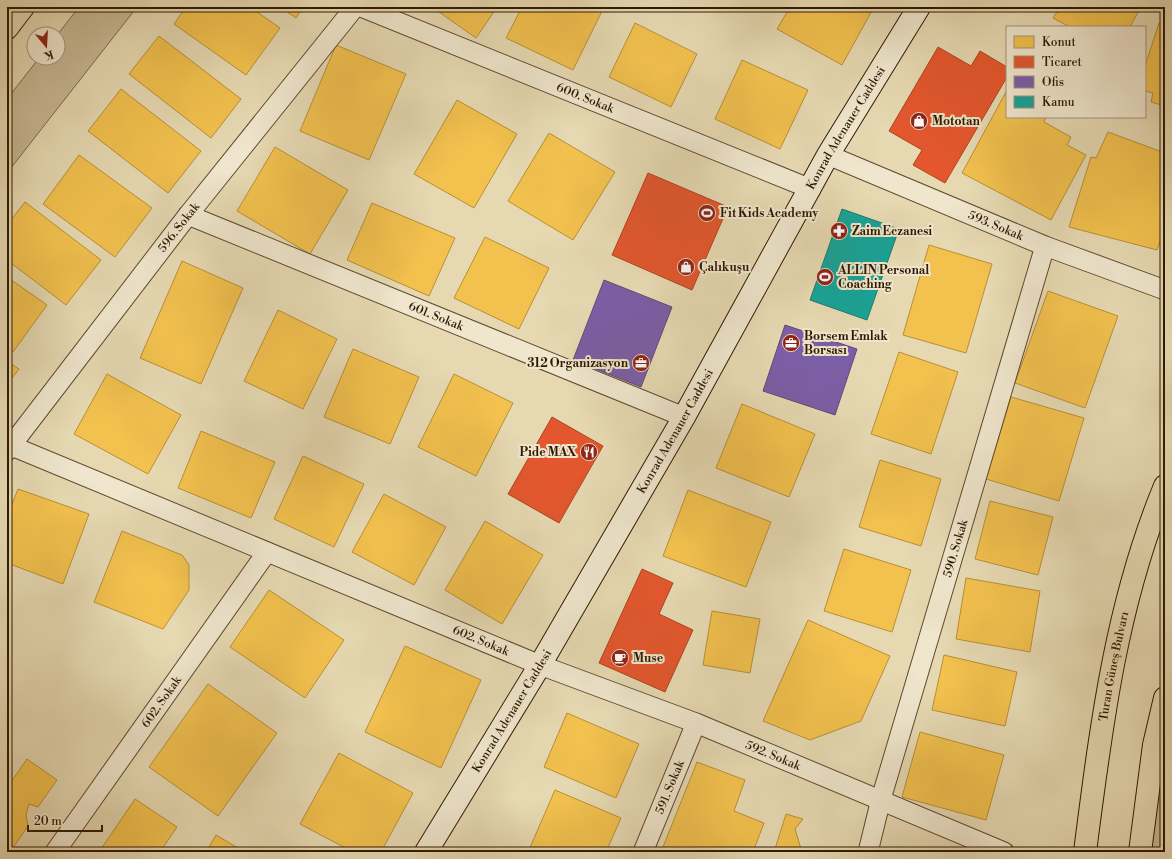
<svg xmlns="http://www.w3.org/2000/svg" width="1172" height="859" font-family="'Libre Bodoni',serif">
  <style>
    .green { fill: #c7b894; stroke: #7c684a }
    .homes { fill: #f2c14e; stroke: #b88f37 }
    .shops { fill: #e4572e; stroke: #ae4420 }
    .offices { fill: #7b5ea7; stroke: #644975 }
    .public { fill: #17a398; stroke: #1e7a6a }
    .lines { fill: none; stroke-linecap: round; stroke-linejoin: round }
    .minor-casing { stroke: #5e492c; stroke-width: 21 }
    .secondary-casing { stroke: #301900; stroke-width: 24 }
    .primary-casing { stroke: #301900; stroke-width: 24 }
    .minor { stroke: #efe6cd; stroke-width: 19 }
    .secondary { stroke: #efe6cd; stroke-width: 22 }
    .primary { stroke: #e6d9b2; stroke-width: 22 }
    .labels { text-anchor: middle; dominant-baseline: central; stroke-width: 4; stroke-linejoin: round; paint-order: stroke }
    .street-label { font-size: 12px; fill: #301900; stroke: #efe6cd }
    .poi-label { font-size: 12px; font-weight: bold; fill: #301900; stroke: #efe6cd; text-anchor: start }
  </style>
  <rect width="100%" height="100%" fill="#e6d9b2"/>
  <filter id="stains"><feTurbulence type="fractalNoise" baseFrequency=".005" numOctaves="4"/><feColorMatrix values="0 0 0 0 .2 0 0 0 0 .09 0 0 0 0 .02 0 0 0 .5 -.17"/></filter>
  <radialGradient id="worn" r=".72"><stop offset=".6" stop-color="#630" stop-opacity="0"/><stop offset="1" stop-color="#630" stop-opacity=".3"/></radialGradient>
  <g class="green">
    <path d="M79 7H137L7 173V99L39 58H58V34Z"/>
    <path d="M1165 698V852H1140Z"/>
  </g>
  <g class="homes">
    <path d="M186 7H250L280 28 246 75 174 24Z"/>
    <path d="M280 7H303L296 18Z"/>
    <path d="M432 7H497L476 38Z"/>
    <path d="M522 7H604L573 70 506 38Z"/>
    <path d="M790 7H874L842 65 777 29Z"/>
    <path d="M1060 7H1141L1130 27H1070L1053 18Z"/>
    <path d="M635 23 697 54 671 107 609 77Z"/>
    <path d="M1159 23 1165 25V106L1151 102 1153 93 1145 91V66Z"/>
    <path d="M159 36 241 99 211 138 129 74Z"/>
    <path d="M336 45 406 74 369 160 300 131Z"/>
    <path d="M742 60 808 90 780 149 715 119Z"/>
    <path d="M121 89 201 151 168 193 88 131Z"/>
    <path d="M1007 90V117H1046L1044 122 1071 137 1067 145 1086 155 1051 220 962 173Z"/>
    <path d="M457 100 517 134 474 208 414 174Z"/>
    <path d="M1108 132 1165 153V227L1157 250 1069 227 1091 157 1096 158Z"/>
    <path d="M549 133 615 172 573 240 508 201Z"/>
    <path d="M275 147 348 190 310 254 237 211Z"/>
    <path d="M79 155 152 208 115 257 43 204Z"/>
    <path d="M25 202 101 260 66 305 7 260V225Z"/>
    <path d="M372 203 455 238 429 296 347 260Z"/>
    <path d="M485 237 549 268 519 329 454 298Z"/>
    <path d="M929 245 992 264 966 353 903 335Z"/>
    <path d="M182 261 243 288 201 384 140 358Z"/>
    <path d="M7 277 47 305 13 352 7 348Z"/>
    <path d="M1048 291 1118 316 1085 408 1015 383Z"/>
    <path d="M278 310 337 339 303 409 244 381Z"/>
    <path d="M353 349 419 377 390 444 324 417Z"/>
    <path d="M899 352 958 372 931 454 871 434Z"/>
    <path d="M7 361 19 369 7 385Z"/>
    <path d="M107 374 181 415 148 474 74 434Z"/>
    <path d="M454 374 513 403 476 476 418 447Z"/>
    <path d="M1011 397 1084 418 1059 501 986 479Z"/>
    <path d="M742 404 815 434 789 497 716 468Z"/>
    <path d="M201 431 275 462 251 518 178 488Z"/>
    <path d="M303 456 364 484 334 547 274 519Z"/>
    <path d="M880 460 941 479 921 546 859 527Z"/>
    <path d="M18 489 89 514 63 584 7 563V517Z"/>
    <path d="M688 490 771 522 746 587 663 556Z"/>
    <path d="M384 494 446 527 414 585 352 552Z"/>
    <path d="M990 501 1053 517 1038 575 975 559Z"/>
    <path d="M485 521 543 555 502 624 445 590Z"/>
    <path d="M122 531 182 555 189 565V590L163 629 94 602Z"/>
    <path d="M844 549 911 570 892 632 824 611Z"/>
    <path d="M966 578 1040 591 1030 652 956 639Z"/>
    <path d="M269 590 344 640 305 698 230 647Z"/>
    <path d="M712 611 760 619 750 673 703 665Z"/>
    <path d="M7 620 12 624 7 632Z"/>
    <path d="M808 620 890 656 861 721 810 740 763 721Z"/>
    <path d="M405 646 481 680 441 768 365 732Z"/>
    <path d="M944 655 1017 672 1005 726 932 710Z"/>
    <path d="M208 684 277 733 218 816 149 767Z"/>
    <path d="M567 713 639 744 616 798 544 767Z"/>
    <path d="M920 732 1004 755 986 820 902 797Z"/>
    <path d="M339 753 413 793 381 852H353L300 824Z"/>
    <path d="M27 759 57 780 38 807 29 804 26 815 28 826 10 852H7V780L11 782Z"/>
    <path d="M697 762 745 780 734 811 764 823 753 852H661Z"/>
    <path d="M555 790 621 818 606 852H528Z"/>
    <path d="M135 799 177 827 160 852H99Z"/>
    <path d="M786 814 803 819 795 829 802 852H774Z"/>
    <path d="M216 835 245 852H206Z"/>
    <path d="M482 847 492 852H479Z"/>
  </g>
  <g class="shops">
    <path d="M938 47 971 66 980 51 1007 67V77L945 183 913 165 922 150 889 131Z"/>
    <path d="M648 173 728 207 692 290 612 255Z"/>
    <path d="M552 417 603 446 559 523 508 494Z"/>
    <path d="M642 569 673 583 659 614 693 630 665 692 599 663Z"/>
  </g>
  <g class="offices">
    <path d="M604 280 672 307 641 387 573 360Z"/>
    <path d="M785 325 857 349 835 415 763 391Z"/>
  </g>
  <path class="public" d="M842 209 899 229 867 320 810 300Z"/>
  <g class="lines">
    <defs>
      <g id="minor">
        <path id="s1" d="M361 7 811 189"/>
        <path id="s2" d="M828 155 1045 246 1165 290"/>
        <path id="s3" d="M188 215 684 417"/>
        <path id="s4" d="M7 444 540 665 696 723 1004 852"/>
        <path id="s5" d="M7 451 188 215 355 7"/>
        <path id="s6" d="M55 852 267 552"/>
        <path id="s7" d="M643 852 696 723"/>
        <path id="s8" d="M868 852 881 799 1045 246"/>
      </g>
      <g id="secondary">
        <path id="s9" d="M426 852 540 665 684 417 828 155 919 7"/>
      </g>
      <g id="primary">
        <path d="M7 28 23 7"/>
        <path id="s10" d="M1085 852C1101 727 1116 604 1165 486"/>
        <path d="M1140 852 1154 745 1165 698"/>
      </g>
    </defs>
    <use href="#minor" class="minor-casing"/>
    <use href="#secondary" class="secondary-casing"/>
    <use href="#primary" class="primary-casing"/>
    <use href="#minor" class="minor"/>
    <use href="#secondary" class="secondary"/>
    <use href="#primary" class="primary"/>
  </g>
  <defs>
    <symbol id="shop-disc" viewBox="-11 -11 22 22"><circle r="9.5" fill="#8f2418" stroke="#efe6cd"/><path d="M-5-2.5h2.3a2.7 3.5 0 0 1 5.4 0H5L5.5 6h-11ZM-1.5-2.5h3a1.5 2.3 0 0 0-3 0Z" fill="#fff"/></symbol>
    <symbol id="stadium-disc" viewBox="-11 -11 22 22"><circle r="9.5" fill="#8f2418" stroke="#efe6cd"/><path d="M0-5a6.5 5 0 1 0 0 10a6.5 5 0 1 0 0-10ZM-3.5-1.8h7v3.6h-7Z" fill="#fff"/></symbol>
    <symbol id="pharmacy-disc" viewBox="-11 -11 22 22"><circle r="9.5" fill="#8f2418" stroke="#efe6cd"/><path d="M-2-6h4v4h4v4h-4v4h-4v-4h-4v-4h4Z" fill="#fff"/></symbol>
    <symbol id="office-disc" viewBox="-11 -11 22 22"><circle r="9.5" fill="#8f2418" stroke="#efe6cd"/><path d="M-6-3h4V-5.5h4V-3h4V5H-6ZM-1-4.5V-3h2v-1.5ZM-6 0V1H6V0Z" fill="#fff"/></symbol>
    <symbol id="restaurant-disc" viewBox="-11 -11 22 22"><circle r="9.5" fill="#8f2418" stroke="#efe6cd"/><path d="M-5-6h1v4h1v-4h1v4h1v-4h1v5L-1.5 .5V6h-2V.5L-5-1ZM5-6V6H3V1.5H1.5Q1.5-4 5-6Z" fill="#fff"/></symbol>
    <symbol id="cafe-disc" viewBox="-11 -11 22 22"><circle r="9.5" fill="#8f2418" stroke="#efe6cd"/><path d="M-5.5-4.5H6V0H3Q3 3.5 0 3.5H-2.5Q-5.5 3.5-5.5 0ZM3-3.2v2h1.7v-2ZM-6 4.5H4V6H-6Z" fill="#fff"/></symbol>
  </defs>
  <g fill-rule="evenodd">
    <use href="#shop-disc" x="909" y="111" width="20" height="20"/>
    <use href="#stadium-disc" x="697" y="203" width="20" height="20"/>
    <use href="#pharmacy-disc" x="829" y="221" width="20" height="20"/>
    <use href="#shop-disc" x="676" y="257" width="20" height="20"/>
    <use href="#stadium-disc" x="815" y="267" width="20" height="20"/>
    <use href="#office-disc" x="781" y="333" width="20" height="20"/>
    <use href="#office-disc" x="631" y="353" width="20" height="20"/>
    <use href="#restaurant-disc" x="579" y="442" width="20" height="20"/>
    <use href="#cafe-disc" x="610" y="648" width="20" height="20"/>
  </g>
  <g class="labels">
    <g class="street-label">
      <text stroke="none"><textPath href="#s1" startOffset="242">600. Sokak</textPath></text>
      <text stroke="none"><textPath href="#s9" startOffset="837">Konrad Adenauer Caddesi</textPath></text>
      <text stroke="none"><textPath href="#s2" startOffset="182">593. Sokak</textPath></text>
      <text stroke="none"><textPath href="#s5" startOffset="282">596. Sokak</textPath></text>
      <text stroke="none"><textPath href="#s3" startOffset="268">601. Sokak</textPath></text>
      <text stroke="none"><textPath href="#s9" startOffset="489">Konrad Adenauer Caddesi</textPath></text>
      <text stroke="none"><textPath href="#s8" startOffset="316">590. Sokak</textPath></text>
      <text stroke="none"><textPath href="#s4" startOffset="513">602. Sokak</textPath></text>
      <text stroke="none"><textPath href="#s10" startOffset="188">Turan Güneş Bulvarı</textPath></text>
      <text stroke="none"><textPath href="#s6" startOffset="184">602. Sokak</textPath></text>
      <text stroke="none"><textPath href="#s9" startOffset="165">Konrad Adenauer Caddesi</textPath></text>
      <text stroke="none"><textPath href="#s4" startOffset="827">592. Sokak</textPath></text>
      <text stroke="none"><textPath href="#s7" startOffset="70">591. Sokak</textPath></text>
    </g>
    <g class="poi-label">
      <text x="932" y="121">Mototan</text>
      <text x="720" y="213">Fit Kids Academy</text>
      <text x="852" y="231">Zaim Eczanesi</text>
      <text x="699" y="267">Çalıkuşu</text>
      <text x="838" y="270">ALLIN Personal<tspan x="838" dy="14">Coaching</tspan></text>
      <text x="804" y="336">Borsem Emlak<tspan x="804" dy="14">Borsası</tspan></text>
      <text x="628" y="363" text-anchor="end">312 Organizasyon</text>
      <text x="576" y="452" text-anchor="end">Pide MAX</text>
      <text x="633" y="658">Muse</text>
    </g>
  </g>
  <rect width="1172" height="859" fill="none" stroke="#e6d9b2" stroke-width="24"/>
  <rect x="8" y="8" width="1156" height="843" fill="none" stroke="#301900" stroke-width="2"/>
  <rect x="12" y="12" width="1148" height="835" fill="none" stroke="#301900"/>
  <rect x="1006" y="26" width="140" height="92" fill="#efe6cd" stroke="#a3947b"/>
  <rect x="1014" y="36" width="20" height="12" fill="#f2c14e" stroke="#a3947b"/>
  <text x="1042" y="46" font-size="12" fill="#301900">Konut</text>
  <rect x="1014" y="56" width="20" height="12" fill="#e4572e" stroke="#a3947b"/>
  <text x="1042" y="66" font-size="12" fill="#301900">Ticaret</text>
  <rect x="1014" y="76" width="20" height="12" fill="#7b5ea7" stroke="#a3947b"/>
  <text x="1042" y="86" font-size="12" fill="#301900">Ofis</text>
  <rect x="1014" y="96" width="20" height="12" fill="#17a398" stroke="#a3947b"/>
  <text x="1042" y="106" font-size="12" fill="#301900">Kamu</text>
  <g transform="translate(46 46) rotate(162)"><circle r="19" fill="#efe6cd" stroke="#a3947b"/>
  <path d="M0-3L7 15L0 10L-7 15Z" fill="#8f2418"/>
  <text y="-6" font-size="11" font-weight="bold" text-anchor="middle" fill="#301900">K</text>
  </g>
  <path d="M28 825v6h74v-6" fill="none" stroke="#301900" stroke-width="2"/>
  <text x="34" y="825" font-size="12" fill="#301900" stroke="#efe6cd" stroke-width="3" paint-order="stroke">20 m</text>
  <rect width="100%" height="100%" filter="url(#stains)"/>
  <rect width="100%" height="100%" fill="url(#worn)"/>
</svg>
